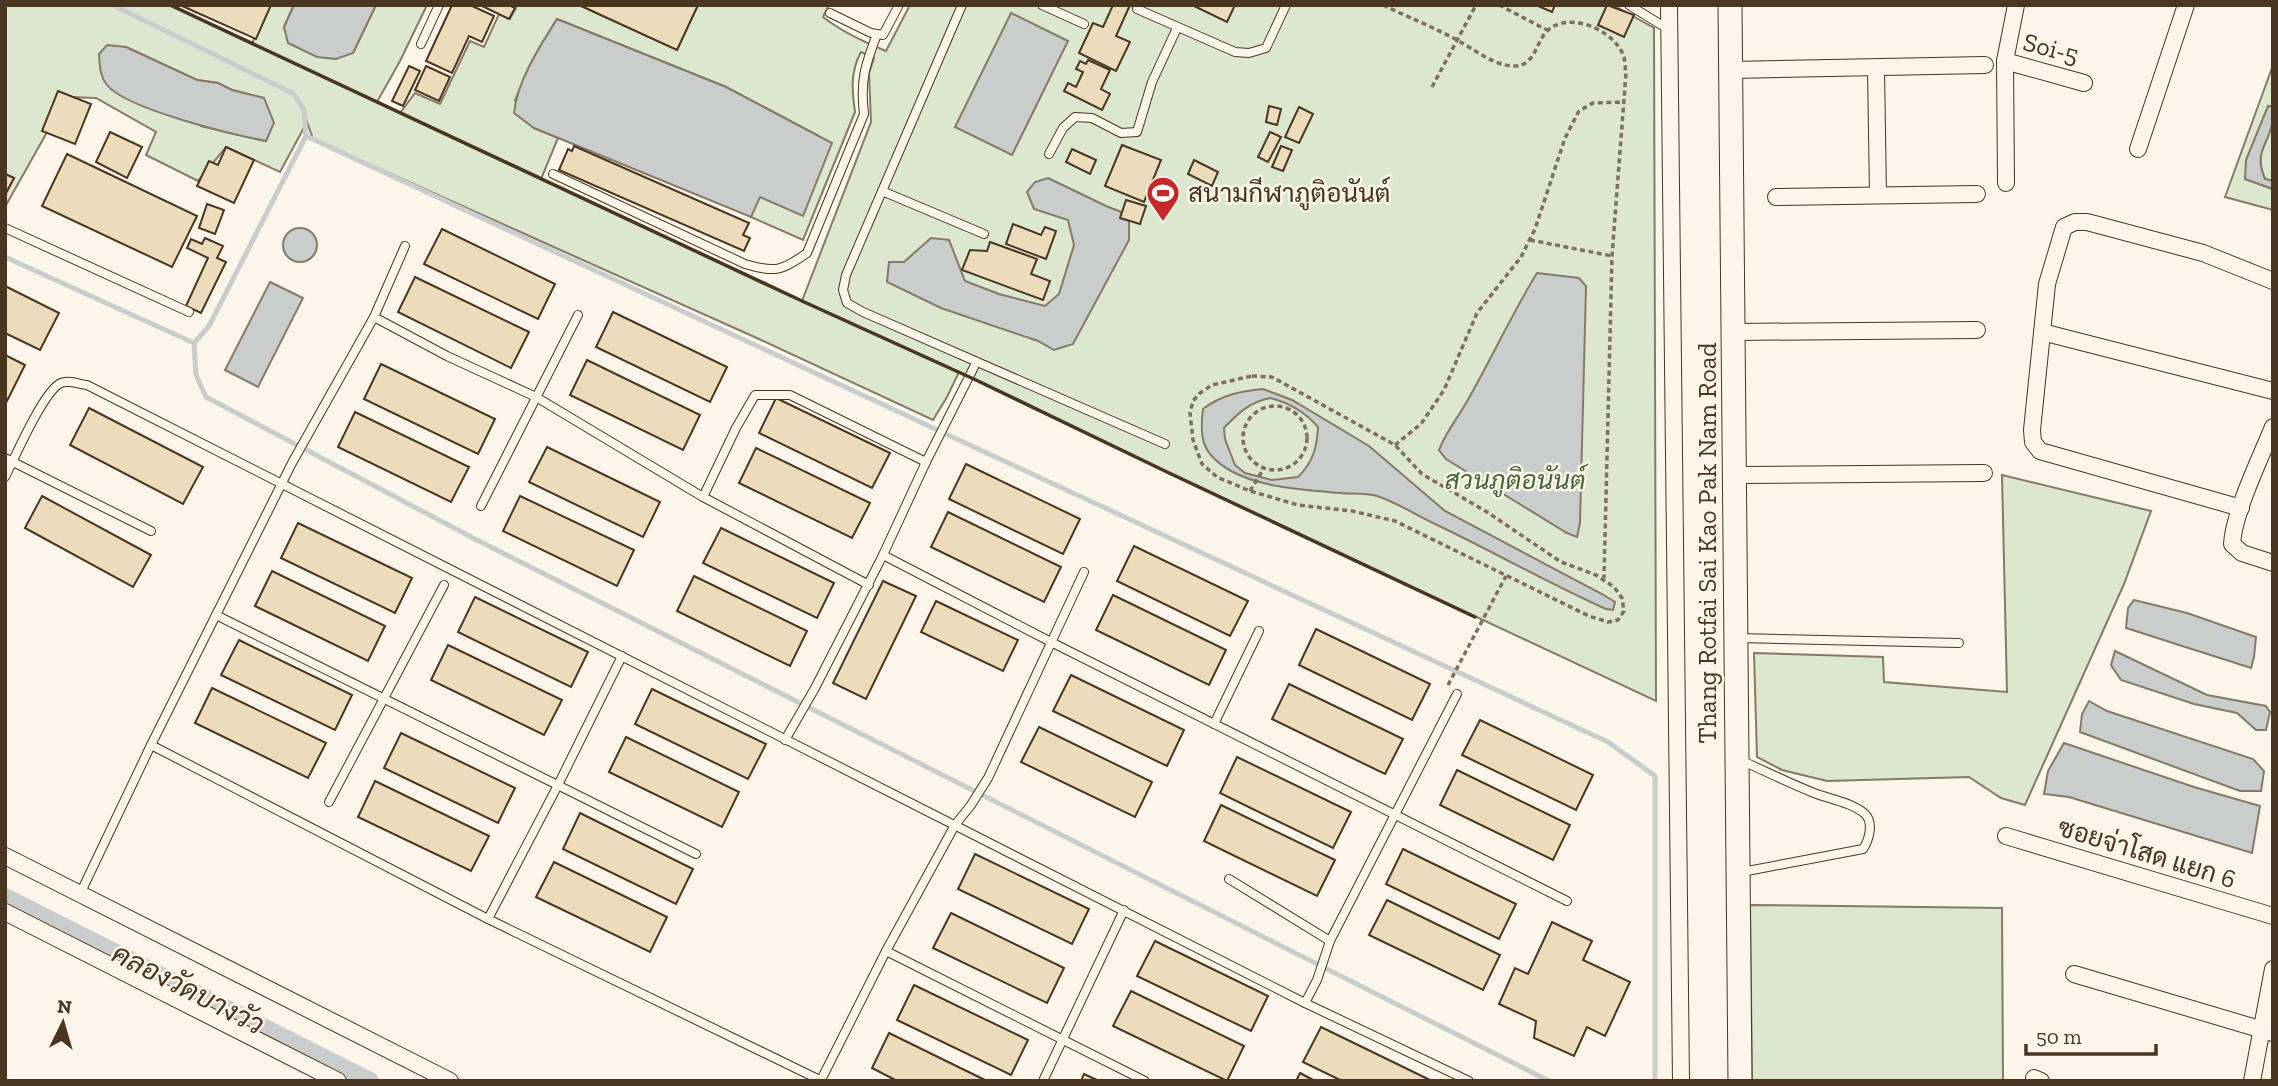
<svg xmlns="http://www.w3.org/2000/svg" width="2278" height="1086" font-family="'Zilla Slab',Sarabun,serif">
  <style>
    .green { fill: #dce7d0; stroke: #887966; stroke-width: 2; fill-rule: evenodd }
    .water { fill: #c9cecd; stroke: #887966; stroke-width: 2; fill-rule: evenodd }
    .lines { fill: none; stroke-linecap: round; stroke-linejoin: round }
    .stream { stroke: #c9cecd; stroke-width: 5 }
    .canal { stroke: #c9cecd; stroke-width: 18 }
    .building { fill: #ecdcbc; stroke: #4a3520; stroke-width: 2 }
    .lane-casing { stroke: #4a3520; stroke-width: 10 }
    .street-casing { stroke: #4a3520; stroke-width: 18 }
    .secondary-casing { stroke: #4a3520; stroke-width: 25 }
    .path { stroke: #7f6f5c; stroke-width: 3.5; stroke-dasharray: 5 3.5; stroke-linecap: butt }
    .lane { stroke: #fbf6e9; stroke-width: 8 }
    .street { stroke: #fbf6e9; stroke-width: 16 }
    .secondary { stroke: #fbf6e9; stroke-width: 23 }
    .wall { stroke: #4a3520; stroke-width: 3.5 }
    .labels { text-anchor: middle; dominant-baseline: central; stroke-width: 5; stroke-linejoin: round; paint-order: stroke }
    .street-label { font-size: 26px; fill: #4a3520; stroke: #fbf6e9 }
    .poi-label { font-size: 26px; fill: #4a3520; stroke: #fbf6e9; text-anchor: start }
    .park-label { font-size: 26px; font-style: italic; fill: #436837; stroke: #fbf6e9 }
    .water-label { font-size: 28px; font-style: italic; fill: #4a3520; stroke: #fbf6e9 }
  </style>
  <rect width="100%" height="100%" fill="#fbf6e9"/>
  <g class="green">
    <path d="M5 5H172L252 44 267 5H294L284 27 353 53 376 5H427L400 61 377 102 400 113 415 93 440 104 470 41 484 47 499 14 510 19 516 8 512 5H579L677 50 698 5H825L828 7 823 17C842 32 864 42 886 51L910 5H1613L1654 28 1656 701 1167 472 959 372 947 397 933 420 759 339 313 139 307 122 280 172 226 147 198 181 146 155 156 132 96 98 69 97 55 118 5 207V195L14 178 5 174ZM557 19 726 87 817 135 759 196 751 217 803 240 855 112C852 91 850 72 861 52L874 58 869 73 871 122 802 301 541 179 558 138 534 128 515 100 537 52ZM126 47 197 80 218 83 232 90 264 98 266 141 201 126Z"/>
    <path d="M2273 65V107L2269 106 2245 179 2273 189V210L2225 197Z"/>
    <path d="M2273 123V181L2265 179C2255 156 2263 145 2273 123Z"/>
    <path d="M2002 475 2151 511 2124 584 2025 805 2001 798 1969 777 1827 781 1782 770 1757 757 1754 653 1883 657 1884 682 2007 692Z"/>
    <path d="M1750 905 2002 908 2003 1081H1752Z"/>
  </g>
  <g class="water">
    <path d="M294 5H376L353 53 336 59 317 57 288 43 284 27Z"/>
    <path d="M1011 13 1068 41 1012 155 955 127Z"/>
    <path d="M557 19 726 87 832 143 803 216 760 197 751 217 534 128 514 113C517 81 540 46 557 19Z"/>
    <path d="M107 45 126 47 197 80 218 83 232 90 264 98 274 123 266 141C234 135 126 109 107 85 99 75 100 65 99 54Z"/>
    <path d="M2268 106 2273 107C2273 113 2274 119 2272 125 2266 148 2254 153 2265 179L2273 181V189L2245 179 2246 160Z"/>
    <path d="M1048 178 1106 206 1129 215V240L1073 344 1054 350 1038 341 941 308 887 282 889 262H904L931 238 949 240 965 281 999 294 1045 306 1059 294 1074 245 1068 220 1034 209 1027 192 1035 182Z"/>
    <circle cx="300" cy="245" r="17"/>
    <path d="M1537 273 1579 278 1586 286 1580 523 1577 537 1567 533 1446 459 1439 450C1446 432 1457 419 1466 403 1491 360 1511 315 1537 273Z"/>
    <path d="M270 282 303 298 258 387 225 370Z"/>
    <path d="M1263 389 1292 400 1369 446 1445 511 1602 594 1615 602 1613 610 1606 609C1548 583 1492 551 1435 524 1416 515 1396 502 1377 496 1366 493 1351 494 1340 493 1305 490 1262 488 1231 471 1203 455 1199 440 1203 409 1221 395 1241 391 1263 389ZM1270 398C1290 403 1305 412 1318 427 1317 448 1313 462 1298 477L1272 480 1245 473 1235 465 1225 439 1224 428C1238 413 1250 402 1270 398Z"/>
    <path d="M2134 600 2187 613 2256 637 2254 657 2251 668 2126 628 2128 608Z"/>
    <path d="M2115 651 2207 695 2266 706 2270 712 2266 730H2256L2237 713 2194 704 2121 680 2111 665Z"/>
    <path d="M2089 701 2107 711 2253 759 2264 771 2261 791H2240L2080 732 2082 714Z"/>
    <path d="M2064 743 2194 787 2260 806 2252 853 2069 797 2044 794 2048 771Z"/>
  </g>
  <g class="lines">
    <g class="stream">
      <path d="M113 5 294 94 304 110 306 136 1608 742 1655 776V1081"/>
      <path d="M5 257 194 343 196 375 206 397 475 539 1549 1081"/>
      <path d="M194 343 209 326 306 136"/>
    </g>
    <path class="canal" d="M5 897 370 1081"/>
  </g>
  <g class="building">
    <path d="M180 5H271L256 39Z"/>
    <path d="M452 5H470L494 16 482 42 469 36 452 73 426 61Z"/>
    <path d="M480 5H509L515 8 509 19Z"/>
    <path d="M579 5H698L677 50Z"/>
    <path d="M1113 5H1130L1116 36 1130 42 1116 71 1079 53 1093 23 1103 27Z"/>
    <path d="M1192 5H1235L1227 22Z"/>
    <path d="M1536 5H1555L1552 12Z"/>
    <path d="M1607 5 1634 15 1624 37 1598 25Z"/>
    <path d="M1088 60 1110 70 1101 89 1110 94 1102 110 1064 91 1068 83 1076 87 1083 72 1076 69 1080 61 1086 64Z"/>
    <path d="M409 66 420 71 403 106 392 101Z"/>
    <path d="M426 66 450 77 439 101 415 90Z"/>
    <path d="M58 91 91 104 75 144 42 131Z"/>
    <path d="M1269 106 1281 109 1277 125 1266 122Z"/>
    <path d="M1299 107 1313 114 1299 143 1285 137Z"/>
    <path d="M110 132 142 147 127 178 96 162Z"/>
    <path d="M1270 132 1281 137 1268 162 1258 157Z"/>
    <path d="M1122 145 1161 160 1144 202 1105 186Z"/>
    <path d="M574 146 749 223 743 235 750 238 744 251 559 170 568 149 572 151Z"/>
    <path d="M1281 146 1292 150 1283 171 1272 167Z"/>
    <path d="M226 147 254 160 234 203 197 186 209 161 218 165Z"/>
    <path d="M1072 149 1096 160 1090 174 1066 162Z"/>
    <path d="M67 154 197 216 172 267 42 206Z"/>
    <path d="M1194 160 1218 172 1212 186 1188 174Z"/>
    <path d="M5 174 14 178 5 195Z"/>
    <path d="M1126 200 1146 206 1140 224 1120 218Z"/>
    <path d="M207 204 224 210 215 234 199 228Z"/>
    <path d="M1013 224 1041 235 1045 227 1056 231 1046 259 1006 244Z"/>
    <path d="M442 229 555 284 538 319 424 264Z"/>
    <path d="M205 238 223 246 217 258 226 262 201 313 186 306 208 258 187 248 191 239 202 244Z"/>
    <path d="M990 242 1037 259 1031 274 1050 281 1043 300 962 270 970 250 987 251Z"/>
    <path d="M415 277 529 332 511 368 398 312Z"/>
    <path d="M5 286 59 313 40 350 5 333Z"/>
    <path d="M613 312 727 367 710 402 596 347Z"/>
    <path d="M5 355 25 365 7 401H5Z"/>
    <path d="M587 360 700 415 683 450 570 395Z"/>
    <path d="M381 364 495 419 478 454 364 399Z"/>
    <path d="M776 398 890 453 872 488 759 433Z"/>
    <path d="M89 408 203 467 183 504 70 445Z"/>
    <path d="M355 412 469 467 451 502 338 447Z"/>
    <path d="M547 447 660 502 643 537 529 482Z"/>
    <path d="M756 448 870 503 852 538 739 483Z"/>
    <path d="M966 464 1080 519 1063 554 949 499Z"/>
    <path d="M42 496 151 555 133 587 25 528Z"/>
    <path d="M520 496 634 550 617 586 503 531Z"/>
    <path d="M948 512 1061 567 1044 602 931 547Z"/>
    <path d="M298 523 412 578 395 613 281 558Z"/>
    <path d="M721 528 834 583 817 618 703 563Z"/>
    <path d="M1134 546 1248 601 1230 636 1117 581Z"/>
    <path d="M272 571 385 626 368 661 255 606Z"/>
    <path d="M694 576 807 631 790 666 677 611Z"/>
    <path d="M883 581 916 596 866 699 833 683Z"/>
    <path d="M1113 595 1226 650 1209 685 1096 630Z"/>
    <path d="M475 597 588 652 571 687 458 632Z"/>
    <path d="M936 601 1018 640 1003 671 921 632Z"/>
    <path d="M1316 629 1430 684 1412 720 1299 665Z"/>
    <path d="M239 640 352 695 335 730 221 675Z"/>
    <path d="M448 645 562 700 544 735 431 680Z"/>
    <path d="M1071 675 1184 730 1167 766 1053 711Z"/>
    <path d="M1289 684 1403 739 1385 774 1272 719Z"/>
    <path d="M212 688 326 743 308 778 195 723Z"/>
    <path d="M652 689 766 744 748 779 635 724Z"/>
    <path d="M1480 720 1593 775 1576 810 1462 755Z"/>
    <path d="M1039 727 1152 782 1135 817 1021 762Z"/>
    <path d="M401 733 515 788 498 823 384 768Z"/>
    <path d="M626 737 739 792 722 827 609 772Z"/>
    <path d="M1237 757 1351 812 1333 848 1220 793Z"/>
    <path d="M1457 770 1570 825 1553 860 1440 805Z"/>
    <path d="M375 781 489 836 471 871 358 817Z"/>
    <path d="M1221 805 1335 860 1317 896 1204 841Z"/>
    <path d="M580 813 693 869 676 904 563 849Z"/>
    <path d="M1403 849 1516 904 1499 939 1386 884Z"/>
    <path d="M975 854 1089 909 1072 944 958 889Z"/>
    <path d="M554 862 667 917 650 952 536 897Z"/>
    <path d="M1387 900 1500 955 1483 990 1369 935Z"/>
    <path d="M951 913 1064 968 1047 1003 933 948Z"/>
    <path d="M1552 922 1592 941 1583 960 1630 982 1605 1036 1587 1027 1574 1056 1534 1038 1536 1021 1499 1004 1515 968 1528 974Z"/>
    <path d="M1155 941 1268 996 1251 1031 1137 976Z"/>
    <path d="M914 985 1028 1040 1011 1075 897 1020Z"/>
    <path d="M1131 991 1244 1046 1227 1081 1113 1026Z"/>
    <path d="M1321 1027 1432 1081H1342L1303 1062Z"/>
    <path d="M889 1033 987 1081H897L872 1068Z"/>
    <path d="M1300 1073 1315 1081H1296Z"/>
    <path d="M1084 1074 1099 1081H1081Z"/>
  </g>
  <g class="lines">
    <defs>
      <g id="lane">
        <path d="M962 5 846 275 843 290 847 303 863 312 1165 444"/>
        <path d="M1042 5 1084 24"/>
        <path d="M1629 5 1668 29"/>
        <path d="M1137 9 1235 52 1249 53 1266 48 1286 5"/>
        <path d="M830 13 871 33 883 35 899 5"/>
        <path d="M421 44 439 5"/>
        <path d="M1049 154 1063 128 1075 117 1092 118 1121 133 1137 132 1152 82 1177 28"/>
        <path d="M553 174 745 264C775 273 782 271 807 253L864 114C860 80 865 66 877 34"/>
        <path d="M882 191 984 234"/>
        <path d="M5 228 189 312"/>
        <path d="M374 317 405 246"/>
        <path d="M5 458 151 531"/>
        <path d="M926 462 976 363"/>
        <path d="M5 477C15 457 42 395 59 384 67 379 78 384 87 385L1305 1003 1469 1081"/>
        <path d="M703 497 736 428 755 395H790L926 462 883 555"/>
        <path d="M481 506 578 315"/>
        <path d="M216 615 696 854"/>
        <path d="M1738 638 1959 643"/>
        <path d="M1214 724 1259 631"/>
        <path d="M785 740 815 688 883 555 1051 642 1567 901"/>
        <path d="M151 745 488 919 822 1081"/>
        <path d="M1740 760C1765 771 1789 783 1814 793 1830 799 1853 803 1865 814 1874 823 1869 840 1863 849L1742 872"/>
        <path d="M329 802 444 585"/>
        <path d="M1229 879 1330 941"/>
        <path d="M80 894 151 745 292 463 374 317 447 356 536 397 703 497 869 585"/>
        <path d="M488 919 558 785 622 656"/>
        <path d="M886 951 1145 1081"/>
        <path d="M1305 1003 1317 980 1330 941 1457 694"/>
        <path d="M821 1080 886 951 955 825 971 805 988 778 1084 572"/>
        <path d="M1043 1081 1124 910"/>
      </g>
      <g id="street">
        <path d="M1669 5 1681 1081"/>
        <path d="M2005 61 2084 83"/>
        <path d="M1876 69 1878 195"/>
        <path d="M1731 70 1985 65"/>
        <path d="M2138 149 2186 5"/>
        <path d="M2006 183 2005 61 2016 5"/>
        <path d="M1776 197 1977 194"/>
        <path d="M1733 332 1977 330"/>
        <path d="M2042 332 2273 391"/>
        <path d="M2273 427C2260 459 2234 512 2232 544L2242 553 2273 563"/>
        <path d="M1734 475 1984 473"/>
        <path d="M2241 508 2040 451 2033 442 2032 430 2047 284 2064 227 2075 222H2087L2203 253 2273 281"/>
        <path d="M2006 836 2273 916"/>
        <path d="M5 856 450 1081"/>
        <path d="M5 912 338 1081"/>
        <path d="M2074 974 2273 1033"/>
        <path d="M2034 1078 2041 1081"/>
        <path d="M2252 1081 2273 969"/>
      </g>
      <path id="secondary" d="M1730 5 1740 1081"/>
    </defs>
    <use href="#lane" class="lane-casing"/>
    <use href="#street" class="street-casing"/>
    <use href="#secondary" class="secondary-casing"/>
    <g class="path">
      <path d="M1383 5C1408 17 1433 27 1457 40 1474 49 1495 67 1516 66 1535 65 1536 42 1547 31 1569 10 1615 30 1624 57 1625 61 1625 68 1626 73L1612 256 1604 578"/>
      <path d="M1499 5 1547 30"/>
      <path d="M1432 87 1476 5"/>
      <path d="M1530 240 1612 256"/>
      <path d="M1252 376 1272 377 1395 445 1422 474 1487 512 1561 562 1596 575 1614 587 1622 598 1624 611 1618 620 1608 622 1589 616 1395 521 1352 511 1298 505 1250 491 1217 477 1202 464 1193 440 1190 413 1193 401 1200 393 1212 385Z"/>
      <circle cx="1275" cy="438" r="32"/>
      <path d="M1395 445 1421 424 1444 390 1477 313 1521 257 1535 229 1565 138 1579 111 1593 103 1624 102"/>
      <path d="M1250 491 1264 468"/>
      <path d="M1448 685 1506 576"/>
    </g>
    <use href="#lane" class="lane"/>
    <use href="#street" class="street"/>
    <use href="#secondary" class="secondary"/>
    <path class="wall" d="M170 5 802 301 976 380 1167 472 1475 617"/>
  </g>
  <defs>
    <symbol id="stadium-pin" viewBox="-11 -11 22 30"><path d="M0 17L-7.5 6A9.5 9.5 0 1 1 7.5 6Z" fill="#c62828" stroke="#fbf6e9"/><path d="M0-5a6.5 5 0 1 0 0 10a6.5 5 0 1 0 0-10ZM-3.5-1.8h7v3.6h-7Z" fill="#fff"/></symbol>
  </defs>
  <g fill-rule="evenodd">
    <use href="#stadium-pin" x="1144" y="174" width="38" height="52"/>
  </g>
  <g class="labels">
    <g class="street-label">
      <text transform="translate(2051 48) rotate(15)">Soi-5</text>
      <text transform="translate(1707 543) rotate(-90)">Thang Rotfai Sai Kao Pak Nam Road</text>
      <text transform="translate(2147 853) rotate(17)">ซอยจ่าโสด แยก 6</text>
    </g>
    <g class="poi-label">
      <text x="1188" y="193">สนามกีฬาภูติอนันต์</text>
    </g>
    <g class="park-label">
      <text x="1515" y="480">สวนภูติอนันต์</text>
    </g>
    <g class="water-label">
      <text transform="translate(188 989) rotate(27)">คลองวัดบางวัว</text>
    </g>
  </g>
  <rect width="2278" height="1086" fill="none" stroke="#4a3520" stroke-width="14"/>
  <g transform="translate(63 1023) rotate(5)" stroke="#fbf6e9" stroke-width="5" paint-order="stroke">
  <path d="M0-5L12 26L0 18L-12 26Z" fill="#4a3520"/>
  <text y="-10" font-size="19" font-weight="bold" text-anchor="middle" fill="#4a3520">N</text>
  </g>
  <path d="M2026 1044v10h130v-10" fill="none" stroke="#4a3520" stroke-width="3.5"/>
  <text x="2036" y="1044" font-size="21" fill="#4a3520" stroke="#fbf6e9" stroke-width="5" paint-order="stroke">50 m</text>
</svg>
